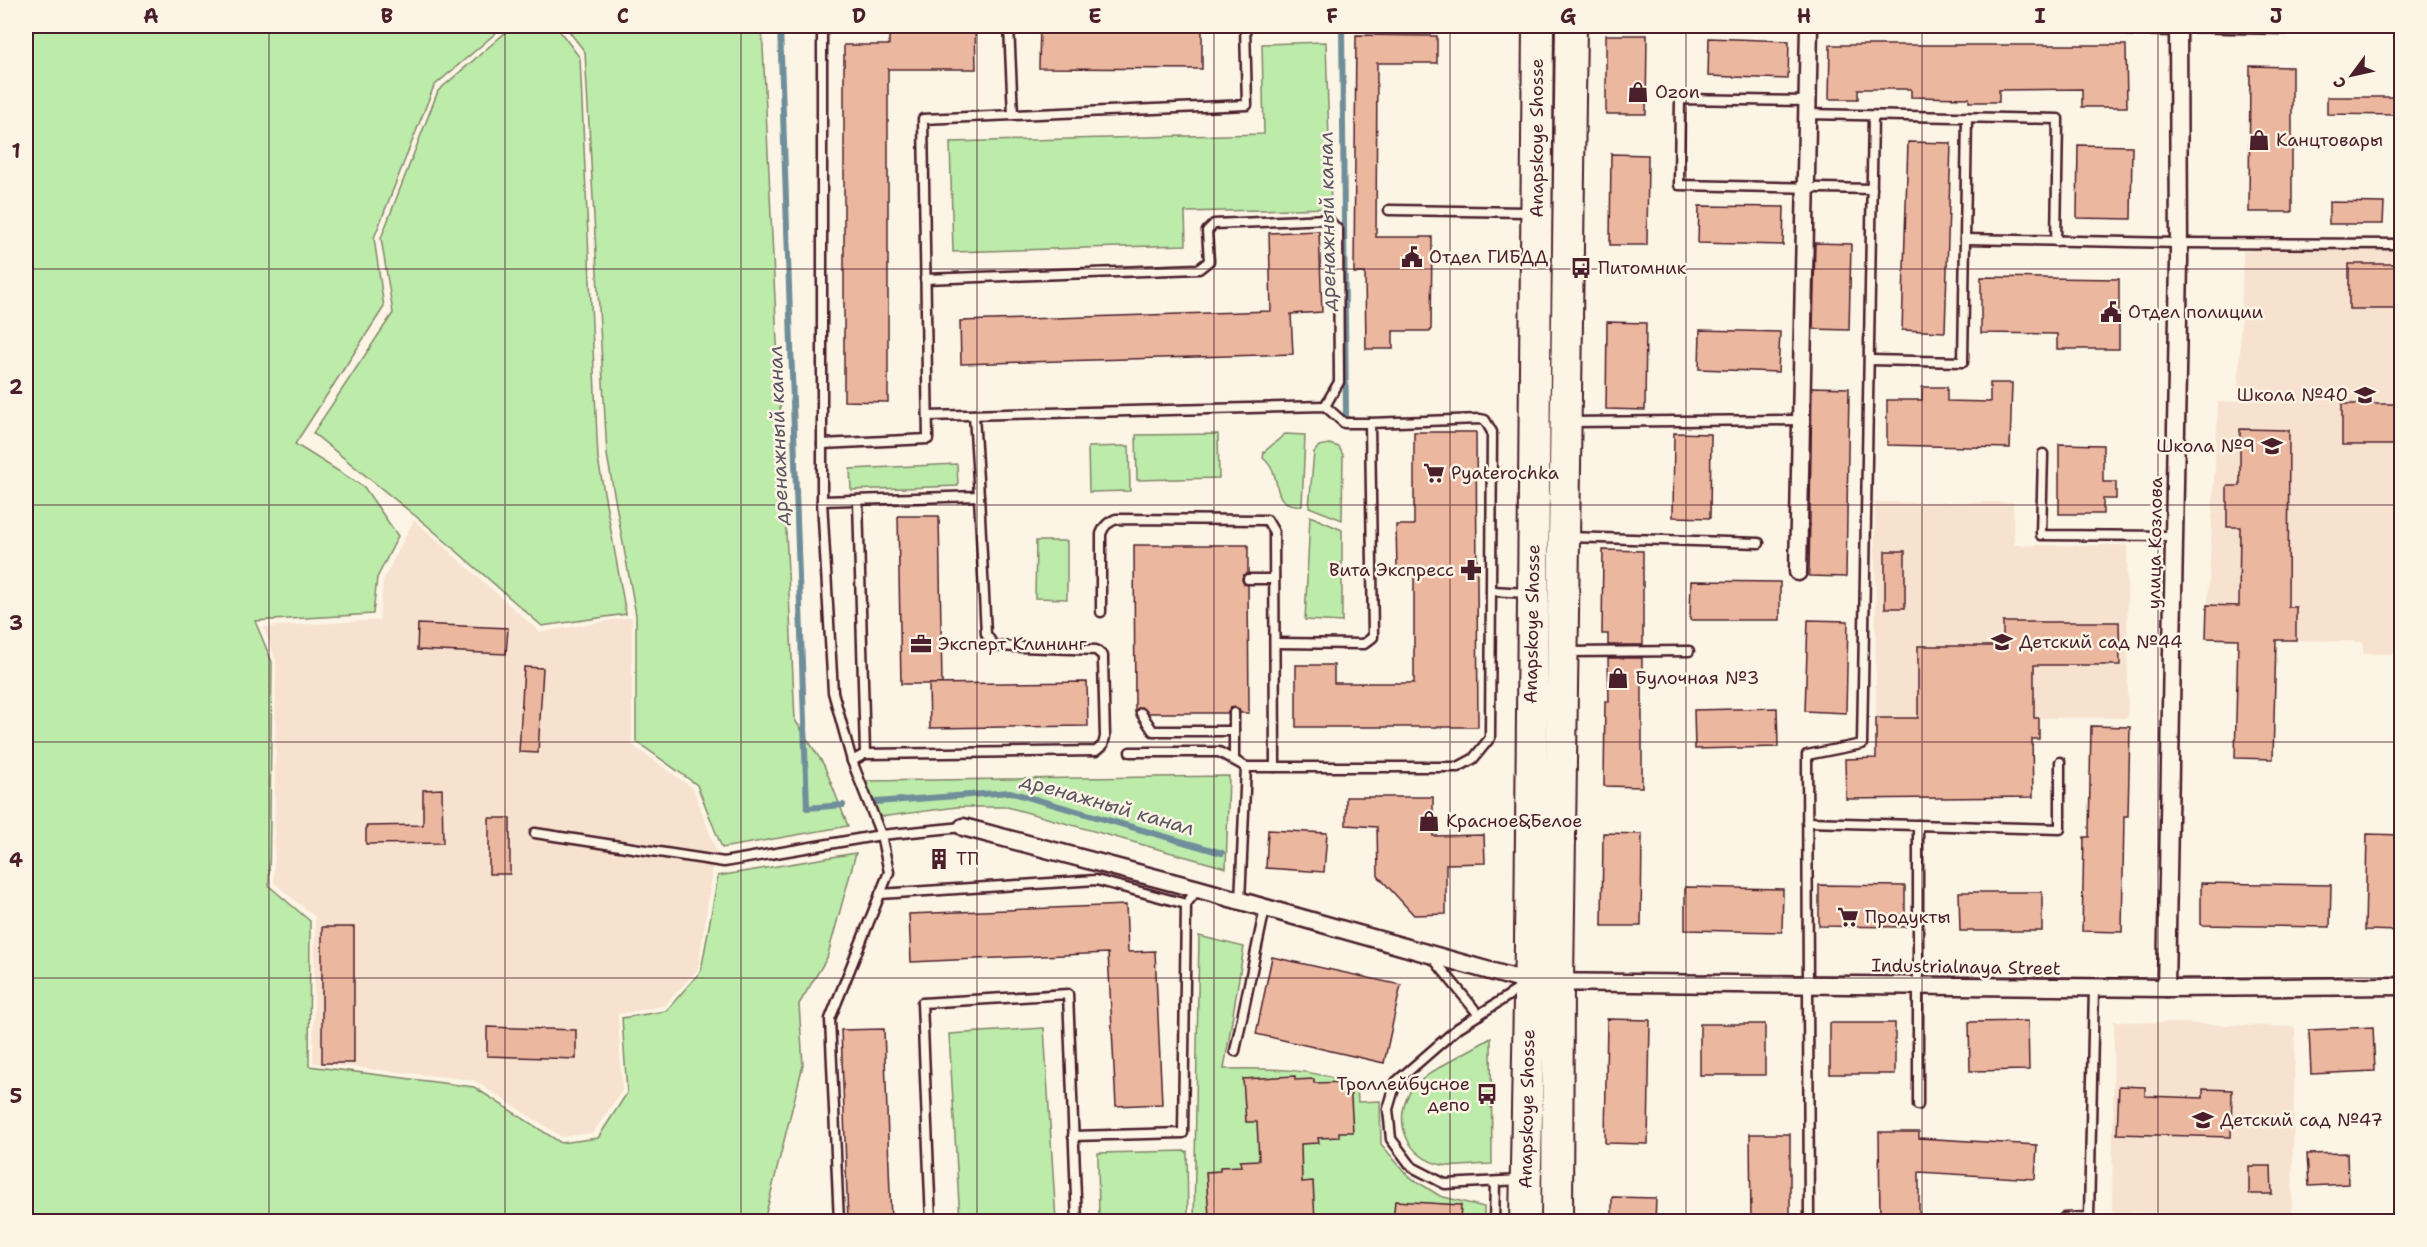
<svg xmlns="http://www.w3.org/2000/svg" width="2427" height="1247" font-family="'Shantell Sans',sans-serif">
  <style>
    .built { fill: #f7e2d0 }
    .green { fill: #bcebaa; stroke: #83856a; stroke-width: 1.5 }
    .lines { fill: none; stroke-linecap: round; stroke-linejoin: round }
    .stream { stroke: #6f8e9a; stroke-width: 6 }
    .building { fill: #ecb79f; stroke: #4a1f2b; stroke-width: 1.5 }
    .lane-casing { stroke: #4a1f2b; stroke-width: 13 }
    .street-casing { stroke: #4a1f2b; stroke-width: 21 }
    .highway-casing { stroke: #4a1f2b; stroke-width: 34 }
    .lane { stroke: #fcf5e5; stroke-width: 8 }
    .street { stroke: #fcf5e5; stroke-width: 16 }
    .highway { stroke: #fcf5e5; stroke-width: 30 }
    .grid { fill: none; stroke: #4a1f2b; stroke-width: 1.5; stroke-opacity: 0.55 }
    .labels { text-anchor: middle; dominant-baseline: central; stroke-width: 5; stroke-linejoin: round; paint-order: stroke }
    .poi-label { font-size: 18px; fill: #4a1f2b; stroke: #fcf5e5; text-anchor: start }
    .street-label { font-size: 18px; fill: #4a1f2b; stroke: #fcf5e5 }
    .water-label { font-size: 20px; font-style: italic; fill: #5d5662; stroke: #fcf5e5 }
    .neatline { fill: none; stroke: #4a1f2b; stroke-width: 2 }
    .grid-label { font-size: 20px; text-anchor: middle; font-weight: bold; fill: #4a1f2b }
  </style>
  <rect width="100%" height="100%" fill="#fcf5e5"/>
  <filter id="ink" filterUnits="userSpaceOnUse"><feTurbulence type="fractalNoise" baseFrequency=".0167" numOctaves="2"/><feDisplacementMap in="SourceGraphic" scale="12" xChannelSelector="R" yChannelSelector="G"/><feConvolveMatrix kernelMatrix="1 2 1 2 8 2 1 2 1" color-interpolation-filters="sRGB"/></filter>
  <g filter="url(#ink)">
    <g class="built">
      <path d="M2290 248 2401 250V654H2363V642L2206 638 2218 402 2238 401 2243 251Z"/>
      <path d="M1875 502H2013L2014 545H2127L2128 718H2039V739L1876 740Z"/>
      <path d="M414 520 540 632 632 617V745L693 788 716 850 698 969 664 1006 618 1014 622 1091 593 1133 562 1137 473 1080 313 1063 315 917 274 883 276 661 263 627 379 620 383 580Z"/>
      <path d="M2114 1021 2295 1027 2292 1216 2112 1212Z"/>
    </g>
    <g class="green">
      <path d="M26 26H504L434 86 374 238 384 307 295 444 364 487 398 536 377 578 373 614 255 621 272 662 269 886 310 921 309 1066 474 1087 561 1143 598 1138 627 1093 622 1018 666 1011 701 971 718 876 856 853 827 958 799 1004 803 1065 764 1221H26Z"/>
      <path d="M513 26H556L580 58 598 459 626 614 542 626 429 527 313 433 393 313 381 238 438 91Z"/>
      <path d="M565 26H762L795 720 824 765 848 826 722 848 697 785 636 741V615L607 455 585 52Z"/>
      <path d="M1326 42 1331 208 1185 212 1186 245 953 252 950 142 1264 134 1262 44Z"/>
      <path d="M1218 434 1219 478 1137 480 1136 435Z"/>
      <path d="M1285 434 1305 435 1302 506C1265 504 1287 479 1263 458L1264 452Z"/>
      <path d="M1329 444 1339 447 1343 455 1342 520 1309 507 1314 452 1319 446Z"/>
      <path d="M1129 446 1130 491 1089 492 1088 447Z"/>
      <path d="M957 464 958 486 851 490 850 469Z"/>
      <path d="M1310 516 1342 530V622L1305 620Z"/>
      <path d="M1036 541H1067V599L1035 598Z"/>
      <path d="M1229 776 1226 868 1007 807H957L880 817 865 781Z"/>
      <path d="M1199 936 1244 947 1224 1069C1269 1068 1315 1068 1357 1086L1358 1102 1380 1101 1381 1144 1408 1176 1440 1196 1484 1207V1221L1194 1222Z"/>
      <path d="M1044 1028 1056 1221H960L949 1034Z"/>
      <path d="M1491 1038 1492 1164C1478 1164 1464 1167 1450 1166 1412 1164 1390 1126 1410 1092 1421 1074 1471 1050 1491 1038Z"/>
      <path d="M1187 1151 1188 1221H1099L1098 1153Z"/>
    </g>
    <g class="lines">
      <g class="stream">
        <path d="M780 26 807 808 843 805"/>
        <path d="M1342 26 1346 417"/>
        <path d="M876 802 1010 792 1222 853"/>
      </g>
    </g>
    <g class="building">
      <path d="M889 26H975L976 69H888V402L844 401V45H889Z"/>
      <path d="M1040 26H1202V69L1039 68Z"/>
      <path d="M1356 35 1437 36V63H1377L1376 237H1432L1431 331H1393V349H1366L1365 273H1354Z"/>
      <path d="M1606 35H1647L1646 114H1606Z"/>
      <path d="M1709 38 1789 41 1788 79 1708 76Z"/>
      <path d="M1830 45H2126L2127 107H2082V89L1999 90V102H1969V98L1911 97V89H1858V99H1829Z"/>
      <path d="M2250 66 2292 67V212H2249Z"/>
      <path d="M2327 97H2399V115L2327 114Z"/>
      <path d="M1908 142 1951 143 1945 332 1902 330Z"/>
      <path d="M2078 145 2132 146 2131 219 2077 218Z"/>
      <path d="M1611 154 1648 155 1647 245H1610Z"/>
      <path d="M2329 202 2384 203 2383 224H2329Z"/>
      <path d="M1699 206 1784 207 1783 245 1698 243Z"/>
      <path d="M1319 231 1322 312 1291 314 1293 354 961 364 960 321 1271 311 1269 233Z"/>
      <path d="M1815 243 1851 244 1849 330 1813 329Z"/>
      <rect x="2349" y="264" width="53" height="45"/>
      <path d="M1981 277 2119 279V349H2057V334L1981 333Z"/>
      <path d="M1607 322 1646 323 1645 410 1606 409Z"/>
      <path d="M1700 330 1780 332 1778 372 1699 369Z"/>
      <path d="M1990 383H2012L2010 448 1887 445V400H1922V387H1947V401L1990 402Z"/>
      <path d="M1812 387 1849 388 1846 577 1809 576Z"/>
      <rect x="2342" y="404" width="60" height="41"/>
      <path d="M2240 429 2289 430 2288 607H2296V640H2276L2273 759 2235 758 2238 639 2206 638 2207 605 2239 606 2240 527H2227V486H2240Z"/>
      <path d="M1414 432H1476L1478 727H1296V665H1334V683H1414V569H1397L1396 525H1414Z"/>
      <path d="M1674 433 1711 434 1710 518 1673 517Z"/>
      <path d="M2059 444 2103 445V482H2116V499H2103V514H2059Z"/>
      <path d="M898 516H939L942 684H901Z"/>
      <path d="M1134 545H1248V573L1243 575 1242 580 1244 584 1248 585 1249 713H1240L1239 709 1235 707 1230 708 1228 713H1149L1141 707 1135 712Z"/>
      <path d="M1603 550 1643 551V645H1608V634H1602Z"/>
      <rect x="1885" y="551" width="20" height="57"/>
      <path d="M1691 581 1780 582V620H1690Z"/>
      <path d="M1808 620 1848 621 1846 713 1805 711Z"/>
      <path d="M2003 622H2119L2120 665H2034V718H2039V739H2032L2033 797 1846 799 1845 759 1876 758V718H1918V646H2003Z"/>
      <path d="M418 624 508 628 506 654 417 650Z"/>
      <path d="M1608 658H1642V787L1604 786 1605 701 1609 702Z"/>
      <path d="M524 667 543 668 538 753 519 752Z"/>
      <path d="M1087 682 1088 726 930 728 929 684Z"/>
      <path d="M1777 708 1778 747 1695 749 1694 710Z"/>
      <path d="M2091 726 2130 727 2128 816H2124L2122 932 2082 931 2084 837H2089Z"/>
      <path d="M442 789 443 843 366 844V826L423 825V790Z"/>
      <path d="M1346 797H1433V836L1484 835 1485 863 1446 864V914L1414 915 1378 876 1377 827 1346 825Z"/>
      <rect x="489" y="818" width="21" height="56"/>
      <path d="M1268 830 1327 833 1324 872 1266 868Z"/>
      <path d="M1603 833 1642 834 1641 926H1602Z"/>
      <path d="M2367 834 2402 835V931L2365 930Z"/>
      <path d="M2201 883 2331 885 2330 927 2201 925Z"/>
      <path d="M1819 885 1905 886V927L1819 926Z"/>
      <path d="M1685 887 1783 889 1782 932 1685 930Z"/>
      <path d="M1959 892H2042V931H1960Z"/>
      <path d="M1126 905 1128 952 1155 951 1162 1104 1116 1106 1108 953 911 962 909 914Z"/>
      <rect x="322" y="927" width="32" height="136"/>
      <path d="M1272 957 1401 985 1384 1063 1256 1034Z"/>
      <path d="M1607 1019 1650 1020 1648 1144 1605 1143Z"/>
      <path d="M2028 1021 2029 1070 1970 1071 1969 1022Z"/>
      <rect x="1830" y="1023" width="65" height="51"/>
      <rect x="1700" y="1024" width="65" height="51"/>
      <path d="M487 1027 576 1030V1059L487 1056Z"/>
      <path d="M2373 1027 2375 1071 2311 1074 2309 1030Z"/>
      <path d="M884 1029 891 1221H848L841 1030Z"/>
      <path d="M1295 1076V1080L1314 1079V1083L1350 1082 1353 1132H1339V1137L1318 1138 1319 1143 1301 1144 1302 1182 1313 1181 1315 1221H1223V1217H1209L1206 1172 1220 1171V1167L1241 1166 1240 1161 1259 1160 1257 1122H1246L1243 1079Z"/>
      <path d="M2119 1086 2145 1087V1096L2203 1098V1089L2232 1090 2231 1137 2117 1134Z"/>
      <path d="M1879 1132H1919V1138L2037 1145 2035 1179 1919 1172V1221H1880Z"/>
      <path d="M1750 1134H1790V1221H1751Z"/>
      <path d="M2347 1153 2348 1184 2309 1186 2307 1154Z"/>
      <path d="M2249 1166H2271L2272 1194H2249Z"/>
      <path d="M1612 1197 1656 1198 1655 1221H1612Z"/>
      <path d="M1395 1201 1461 1205 1460 1221H1393Z"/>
    </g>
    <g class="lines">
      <defs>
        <g id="lane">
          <path d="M822 26V501L833 692 852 761 881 835 963 827"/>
          <path d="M1009 26 1013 115"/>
          <path d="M2178 27 2287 29V26"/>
          <path d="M1808 101 1680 99 1679 185 1872 189"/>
          <path d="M1807 114 2058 119 2056 241"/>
          <path d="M1389 210 1530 212"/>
          <path d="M1965 239 2179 243 2402 244"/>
          <path d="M925 279 1199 269 1209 261 1207 231 1214 224 1328 219 1338 230 1339 382 1325 406"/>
          <path d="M1869 360 1963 362 1967 117"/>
          <path d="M974 415 979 496"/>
          <path d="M928 416 1325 406 1344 423H1370"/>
          <path d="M1569 422 1801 420"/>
          <path d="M822 444 928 439 923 119 1247 105 1245 26"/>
          <path d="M2043 454 2041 535 2174 536"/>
          <path d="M858 500 865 754"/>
          <path d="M822 501 979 496 986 634 994 646 1096 650 1103 656V661L1105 737 1103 745 1096 751 865 754 852 761"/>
          <path d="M1568 537 1759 543"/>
          <path d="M1248 579H1274"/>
          <path d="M1492 591 1527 593"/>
          <path d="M1101 612V534C1104 526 1107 523 1116 519L1267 520 1274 532 1275 767"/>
          <path d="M1566 652 1689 651"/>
          <path d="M1141 713 1153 731H1234"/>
          <path d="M1234 713V760"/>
          <path d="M1130 752H1219L1246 767"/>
          <path d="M1807 822 2060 829V762"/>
          <path d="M1918 825V1105"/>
          <path d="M535 833 724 862 881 835 889 872 830 1019 839 1222"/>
          <path d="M880 894 1096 880 1186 904"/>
          <path d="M1240 901 1246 767H1458L1473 759 1490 738 1492 432 1485 420 1480 419 1370 423 1373 637 1364 644 1275 643"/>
          <path d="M1432 957 1479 1015"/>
          <path d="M1235 1051 1265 908"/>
          <path d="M1073 1136 1183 1133 1186 904 1198 889"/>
          <path d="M1521 1180 1445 1184 1412 1167 1391 1139 1388 1109 1396 1082 1458 1028 1522 987"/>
          <path d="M931 1222 922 1003 1068 994 1077 1222"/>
          <path d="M1494 1222 1495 1182"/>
          <path d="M1809 1222 1807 755 1862 744 1873 116"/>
          <path d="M2064 1222V1218L2089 1217 2094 988"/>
        </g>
        <g id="street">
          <path d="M2129 26 2178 27"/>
          <path d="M1798 572 1809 26"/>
          <path d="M963 827 1198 889 1529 982 2166 988 2402 986"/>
          <path d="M2166 988 2179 260 2178 26"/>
        </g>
        <g id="highway">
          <path d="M1525 1222 1530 944 1538 26"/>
          <path d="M1557 1222 1558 982 1571 26"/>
        </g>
      </defs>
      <use href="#lane" class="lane-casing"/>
      <use href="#street" class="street-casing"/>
      <use href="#highway" class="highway-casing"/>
      <use href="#lane" class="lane"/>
      <use href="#street" class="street"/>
      <use href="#highway" class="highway"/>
    </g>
  </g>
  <path class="grid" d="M269 26V1222M505 26V1222M741 26V1222M977 26V1222M1214 26V1222M1450 26V1222M1686 26V1222M1922 26V1222M2158 26V1222M26 269H2402M26 505H2402M26 742H2402M26 978H2402"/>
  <defs>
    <symbol id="shop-bare" viewBox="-9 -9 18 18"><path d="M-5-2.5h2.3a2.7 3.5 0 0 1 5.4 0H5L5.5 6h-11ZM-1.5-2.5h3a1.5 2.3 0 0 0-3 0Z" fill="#4a1f2b" stroke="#fcf5e5" stroke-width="2.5" paint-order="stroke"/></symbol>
    <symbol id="civic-bare" viewBox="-9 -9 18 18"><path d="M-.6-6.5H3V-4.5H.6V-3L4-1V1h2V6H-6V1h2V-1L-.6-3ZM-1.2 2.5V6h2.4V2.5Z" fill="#4a1f2b" stroke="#fcf5e5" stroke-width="2.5" paint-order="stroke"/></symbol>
    <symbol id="bus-bare" viewBox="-9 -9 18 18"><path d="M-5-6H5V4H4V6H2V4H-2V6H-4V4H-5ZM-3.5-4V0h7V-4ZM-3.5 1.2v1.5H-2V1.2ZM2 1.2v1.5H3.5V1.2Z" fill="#4a1f2b" stroke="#fcf5e5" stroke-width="2.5" paint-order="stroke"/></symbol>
    <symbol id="school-bare" viewBox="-9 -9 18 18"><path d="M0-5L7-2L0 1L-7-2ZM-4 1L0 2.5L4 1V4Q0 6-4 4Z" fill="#4a1f2b" stroke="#fcf5e5" stroke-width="2.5" paint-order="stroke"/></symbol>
    <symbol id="supermarket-bare" viewBox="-9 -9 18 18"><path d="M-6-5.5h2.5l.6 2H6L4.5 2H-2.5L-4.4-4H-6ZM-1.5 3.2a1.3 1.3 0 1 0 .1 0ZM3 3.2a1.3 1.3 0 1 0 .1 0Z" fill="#4a1f2b" stroke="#fcf5e5" stroke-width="2.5" paint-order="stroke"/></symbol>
    <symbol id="pharmacy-bare" viewBox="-9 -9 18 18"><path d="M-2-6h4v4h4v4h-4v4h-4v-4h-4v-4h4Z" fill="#4a1f2b" stroke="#fcf5e5" stroke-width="2.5" paint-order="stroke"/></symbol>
    <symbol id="office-bare" viewBox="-9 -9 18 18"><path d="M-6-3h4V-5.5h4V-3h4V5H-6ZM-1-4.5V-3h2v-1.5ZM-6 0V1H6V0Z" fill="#4a1f2b" stroke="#fcf5e5" stroke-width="2.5" paint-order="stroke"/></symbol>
    <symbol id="building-bare" viewBox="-9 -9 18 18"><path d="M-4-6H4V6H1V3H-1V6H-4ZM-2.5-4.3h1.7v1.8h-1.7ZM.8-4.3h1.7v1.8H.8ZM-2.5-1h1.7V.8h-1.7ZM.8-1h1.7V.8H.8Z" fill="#4a1f2b" stroke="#fcf5e5" stroke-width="2.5" paint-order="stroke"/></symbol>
  </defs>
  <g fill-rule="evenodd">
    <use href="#shop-bare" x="1623" y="77" width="30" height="30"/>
    <use href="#shop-bare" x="2244" y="125" width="30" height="30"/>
    <use href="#civic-bare" x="1397" y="242" width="30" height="30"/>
    <use href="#bus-bare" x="1566" y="253" width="30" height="30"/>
    <use href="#civic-bare" x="2096" y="297" width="30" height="30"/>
    <use href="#school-bare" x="2350" y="380" width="30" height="30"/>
    <use href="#school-bare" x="2257" y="431" width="30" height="30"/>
    <use href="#supermarket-bare" x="1419" y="458" width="30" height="30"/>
    <use href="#pharmacy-bare" x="1456" y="555" width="30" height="30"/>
    <use href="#school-bare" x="1987" y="627" width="30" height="30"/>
    <use href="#office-bare" x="906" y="629" width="30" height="30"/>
    <use href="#shop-bare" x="1603" y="663" width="30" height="30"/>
    <use href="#shop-bare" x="1414" y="806" width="30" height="30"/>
    <use href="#building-bare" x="924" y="844" width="30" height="30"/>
    <use href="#supermarket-bare" x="1833" y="902" width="30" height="30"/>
    <use href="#bus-bare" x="1472" y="1079" width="30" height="30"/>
    <use href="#school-bare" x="2188" y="1105" width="30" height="30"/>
  </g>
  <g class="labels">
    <g class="poi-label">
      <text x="1655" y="92">Ozon</text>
      <text x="2276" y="140">Канцтовары</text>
      <text x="1429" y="257">Отдел ГИБДД</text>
      <text x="1598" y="268">Питомник</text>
      <text x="2128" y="312">Отдел полиции</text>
      <text x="2348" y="395" text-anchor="end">Школа №40</text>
      <text x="2255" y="446" text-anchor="end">Школа №9</text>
      <text x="1451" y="473">Pyaterochka</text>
      <text x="1454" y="570" text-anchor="end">Вита Экспресс</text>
      <text x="2019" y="642">Детский сад №44</text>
      <text x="938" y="644">Эксперт Клининг</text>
      <text x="1635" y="678">Булочная №3</text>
      <text x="1446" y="821">Красное&amp;Белое</text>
      <text x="956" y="859">ТП</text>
      <text x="1865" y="917">Продукты</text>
      <text x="1470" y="1084" text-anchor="end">Троллейбусное<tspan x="1470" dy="21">депо</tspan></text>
      <text x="2220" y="1120">Детский сад №47</text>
    </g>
    <g class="street-label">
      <text transform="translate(1537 138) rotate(-90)">Anapskoye Shosse</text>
      <text transform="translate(2155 543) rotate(-89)">улица Козлова</text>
      <text transform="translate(1532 624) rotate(-89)">Anapskoye Shosse</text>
      <text transform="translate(1966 967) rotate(1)">Industrialnaya Street</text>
      <text transform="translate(1527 1109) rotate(-89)">Anapskoye Shosse</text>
    </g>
    <g class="water-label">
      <text transform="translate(1327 221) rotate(-91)">дренажный канал</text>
      <text transform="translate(778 435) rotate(-92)">дренажный канал</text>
      <text transform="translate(1108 804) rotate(16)">дренажный канал</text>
    </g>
  </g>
  <rect width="2427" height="1247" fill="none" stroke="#fcf5e5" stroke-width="66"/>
  <g transform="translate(2352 75) rotate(237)" stroke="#fcf5e5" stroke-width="4.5" paint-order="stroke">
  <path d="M0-4.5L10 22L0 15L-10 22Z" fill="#4a1f2b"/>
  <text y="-9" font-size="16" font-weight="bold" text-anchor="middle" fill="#4a1f2b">С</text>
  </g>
  <rect x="33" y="33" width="2361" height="1181" class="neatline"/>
  <g class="grid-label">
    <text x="151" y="23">A</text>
    <text x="387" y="23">B</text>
    <text x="623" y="23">C</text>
    <text x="859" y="23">D</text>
    <text x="1095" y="23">E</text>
    <text x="1332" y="23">F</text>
    <text x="1568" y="23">G</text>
    <text x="1804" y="23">H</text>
    <text x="2040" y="23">I</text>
    <text x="2276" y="23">J</text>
    <text x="16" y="158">1</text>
    <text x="16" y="394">2</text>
    <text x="16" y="630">3</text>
    <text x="16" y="867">4</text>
    <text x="16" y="1103">5</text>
  </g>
</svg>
